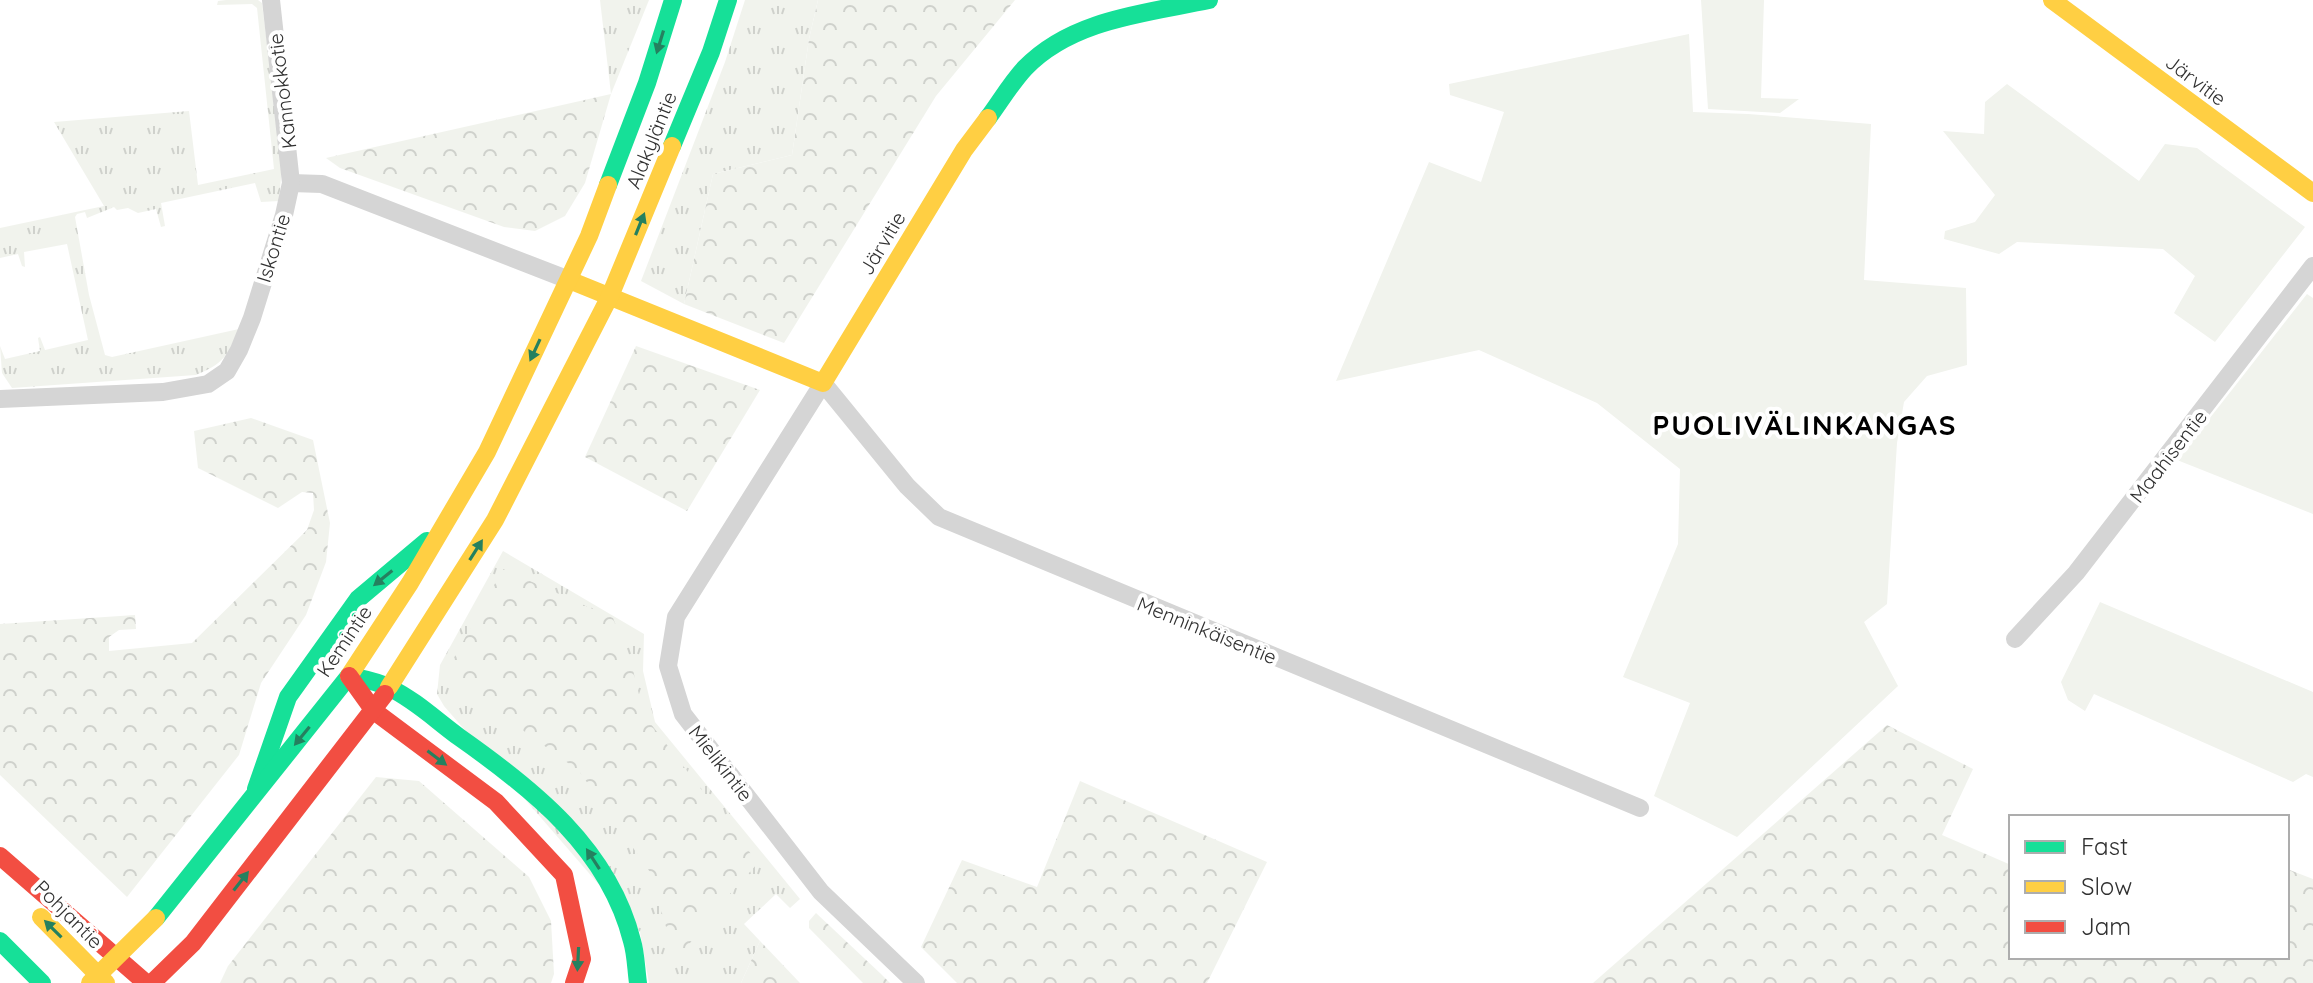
<svg xmlns="http://www.w3.org/2000/svg" width="2313" height="983" font-family="Quicksand,sans-serif">
  <style>
    .grass { fill: url(#grass-tufts) }
    .forest { fill: url(#forest-crowns) }
    .green { fill: #f1f3ed }
    .lines { fill: none; stroke-linecap: round; stroke-linejoin: round }
    .street { stroke: #d5d5d5; stroke-width: 18 }
    .fast { stroke: #16e098; stroke-width: 18 }
    .slow { stroke: #ffcf43; stroke-width: 18 }
    .jam { stroke: #f24e42; stroke-width: 18 }
    .slow-bridge { stroke: #ffcf43; stroke-width: 18 }
    .oneway { fill: #25805f }
    .labels { text-anchor: middle; dominant-baseline: central; stroke-width: 8; stroke-linejoin: round; paint-order: stroke }
    .street-label { font-size: 20px; fill: #313131; stroke: #fff }
    .district-label { font-size: 28px; font-weight: bold; letter-spacing: 2px; fill: #000; stroke: #fff }
  </style>
  <defs>
    <pattern id="grass-tufts" width="24" height="20" patternUnits="userSpaceOnUse" patternTransform="scale(2)"><rect width="24" height="20" fill="#f1f3ed"/><path d="M3 7l-1-3M5 7V3M7 7l1-3M15 17l-1-3M17 17v-4M19 17l1-3" fill="none" stroke="#cfd1cc"/></pattern>
    <pattern id="forest-crowns" width="20" height="18" patternUnits="userSpaceOnUse" patternTransform="scale(2)"><rect width="20" height="18" fill="#f1f3ed"/><path d="M2 6a3 3 0 1 1 6 0M12 15a3 3 0 1 1 6 0" fill="none" stroke="#cfd1cc"/></pattern>
  </defs>
  <rect width="100%" height="100%" fill="#fff"/>
  <g class="grass">
    <path d="M226 0H258L262 3 282 166 279 201 261 202 255 183 161 203 165 226 161 227 156 209 138 213 128 208 117 210 114 207 87 218 85 212 77 214 75 217 89 295 105 355 112 357 239 329C227 357 224 363 196 375L12 388 2 373 0 346 5 359 40 351 38 338 40 337 45 350 88 340 67 244 24 252 25 267 22 266 18 254 0 258V228L104 206 54 122 189 111 198 185 274 169 257 8 252 4 217 5 218 1Z"/>
    <path d="M600 0H649L611 94Z"/>
    <path d="M745 0H818L809 39 792 155 713 174 684 304 641 281 725 62Z"/>
    <path d="M503 551 644 634 643 671 655 722 800 899 790 908 776 894 744 924 760 941 741 983H649L640 932 444 706 437 694 440 665Z"/>
  </g>
  <g class="forest">
    <path d="M818 0H1015L936 96 784 343 684 304 713 174 792 155 809 39Z"/>
    <path d="M611 94 585 183 565 216 535 231 504 227 340 168 326 158Z"/>
    <path d="M636 346 760 390 687 511 585 457Z"/>
    <path d="M251 418 313 440 330 523 326 562 306 615 261 683 239 755 127 897 0 775V624L135 615 136 629 119 630 109 637V651L192 643 307 530 314 510 313 493 302 492 278 508 198 468 194 431Z"/>
    <path d="M503 569 613 618 632 666 644 715 758 863 718 907 676 961 650 872 579 771 445 674Z"/>
    <path d="M1887 725 1973 769 1942 835 2011 865V957H2287V869L2313 879V983H1593Z"/>
    <path d="M376 777 419 781 529 877 551 921 554 974 551 983H220L228 966Z"/>
    <path d="M1080 781 1267 862 1207 983H957L921 947 962 860 1037 887Z"/>
    <path d="M816 913 881 974 890 983H863L809 928V921Z"/>
    <path d="M760 941 800 983H741Z"/>
  </g>
  <g class="green">
    <path d="M1701 0H1764L1761 98 1799 99 1780 113 1708 109Z"/>
    <path d="M1689 34 1693 112 1748 114 1871 124 1864 280 1966 288 1967 365 1927 376 1904 402 1897 443 1887 604 1864 622 1898 686 1737 837 1654 796 1690 703 1623 677 1678 544 1680 469 1597 403 1479 350 1336 381 1429 162 1481 182 1504 112 1450 95 1449 84Z"/>
    <path d="M2007 84 2139 181 2165 144 2197 148 2305 227 2215 342 2174 313 2195 276 2163 249 2017 242 1999 254 1944 239 1945 231 1975 222 1995 195 1943 131 1984 134 1985 102Z"/>
    <path d="M2307 294 2313 298V514L2177 460Z"/>
    <path d="M2100 602 2313 692V777L2306 774 2293 782 2094 694 2085 711 2068 700 2061 682Z"/>
  </g>
  <g class="lines">
    <g class="street">
      <path d="M291 183 322 184 569 280"/>
      <path d="M0 399 163 392 208 384 227 371 239 350 252 318 284 215 291 183 271 0"/>
      <path d="M2015 639 2076 573 2313 266"/>
      <path d="M916 983 821 892 683 714 668 666 676 617 823 383 907 486 939 517 1640 808"/>
    </g>
    <g class="fast">
      <path d="M988 118C1000 102 1011 83 1025 68 1072 19 1147 13 1209 0"/>
      <path d="M672 146 711 52 728 0"/>
      <path d="M608 185 647 83 673 0"/>
      <path d="M349 676C363 679 377 681 390 688 415 700 437 721 459 737 533 789 609 849 632 941 636 954 636 969 638 983"/>
      <path d="M256 789 288 697 358 599 427 541"/>
      <path d="M156 918 349 676"/>
      <path d="M0 941 42 983"/>
    </g>
    <g class="slow">
      <path d="M2052 0 2313 193"/>
      <path d="M569 280 823 383 964 150 988 118"/>
      <path d="M349 676 410 583 487 452 589 236 608 185"/>
      <path d="M389 687 495 520 610 296 672 146"/>
      <path d="M41 917 106 983"/>
    </g>
    <g class="jam">
      <path d="M349 676 374 711 496 802 564 875 582 959 574 983"/>
      <path d="M0 856 146 983"/>
      <path d="M152 983 193 943 385 694"/>
    </g>
    <path class="slow-bridge" d="M90 983 156 918"/>
  </g>
  <defs><path id="oneway-solid" d="M-6-.8H1V-3.2L6.5 0L1 3.2V.8H-6Z" transform="scale(2)"/></defs>
  <g class="oneway">
    <use href="#oneway-solid" transform="translate(660 42) rotate(107)"/>
    <use href="#oneway-solid" transform="translate(640 224) rotate(-68)"/>
    <use href="#oneway-solid" transform="translate(535 350) rotate(115)"/>
    <use href="#oneway-solid" transform="translate(476 550) rotate(-58)"/>
    <use href="#oneway-solid" transform="translate(383 578) rotate(141)"/>
    <use href="#oneway-solid" transform="translate(302 736) rotate(129)"/>
    <use href="#oneway-solid" transform="translate(437 758) rotate(37)"/>
    <use href="#oneway-solid" transform="translate(593 859) rotate(-123)"/>
    <use href="#oneway-solid" transform="translate(241 881) rotate(-52)"/>
    <use href="#oneway-solid" transform="translate(53 929) rotate(-135)"/>
    <use href="#oneway-solid" transform="translate(578 959) rotate(93)"/>
  </g>
  <g class="labels">
    <g class="street-label">
      <text transform="translate(2196 80) rotate(37)">Järvitie</text>
      <text transform="translate(282 91) rotate(-97)">Kannokkotie</text>
      <text transform="translate(651 140) rotate(-68)">Alakyläntie</text>
      <text transform="translate(882 243) rotate(-59)">Järvitie</text>
      <text transform="translate(273 248) rotate(-73)">Iskontie</text>
      <text transform="translate(2168 456) rotate(-52)">Maahisentie</text>
      <text transform="translate(1207 630) rotate(22)">Menninkäisentie</text>
      <text transform="translate(344 641) rotate(-56)">Kemintie</text>
      <text transform="translate(721 763) rotate(52)">Mielikintie</text>
      <text transform="translate(69 914) rotate(45)">Pohjantie</text>
    </g>
    <g class="district-label">
      <text x="1805" y="424">PUOLIVÄLINKANGAS</text>
    </g>
  </g>
  <rect x="2009" y="815" width="280" height="144" fill="#ffffff" stroke="#adadad" stroke-width="2"/>
  <rect x="2025" y="841" width="40" height="12" fill="#16e098" stroke="#adadad" stroke-width="2"/>
  <text x="2081" y="855" font-size="24" fill="#313131">Fast</text>
  <rect x="2025" y="881" width="40" height="12" fill="#ffcf43" stroke="#adadad" stroke-width="2"/>
  <text x="2081" y="895" font-size="24" fill="#313131">Slow</text>
  <rect x="2025" y="921" width="40" height="12" fill="#f24e42" stroke="#adadad" stroke-width="2"/>
  <text x="2081" y="935" font-size="24" fill="#313131">Jam</text>
</svg>
